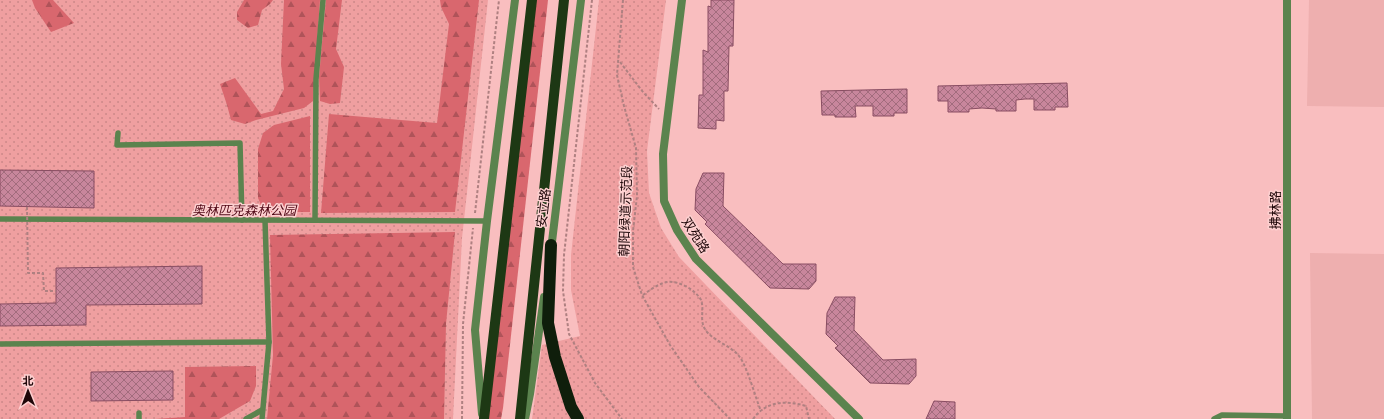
<svg xmlns="http://www.w3.org/2000/svg" width="1384" height="419" font-family="'Noto Serif','Noto Sans SC',serif">
  <style>
    .built { fill: #eeafaf }
    .green { fill: url(#green-dots) }
    .forest { fill: url(#forest-firs) }
    .building { fill: url(#building-cross-hatch); stroke: #894d62 }
    .lines { fill: none; stroke-linecap: round; stroke-linejoin: round }
    .path { stroke: #af8081; stroke-width: 2; stroke-dasharray: 3 2; stroke-linecap: butt }
    .service { stroke: #5b834e; stroke-width: 5.5 }
    .minor { stroke: #5b834e; stroke-width: 8 }
    .tertiary { stroke: #5b834e; stroke-width: 8 }
    .primary { stroke: #1d3814; stroke-width: 10 }
    .motorway { stroke: #0f1e0b; stroke-width: 12 }
    .path-bridge { stroke: #af8081; stroke-width: 2; stroke-dasharray: 3 2; stroke-linecap: butt }
    .labels { text-anchor: middle; dominant-baseline: central; stroke-width: 3; stroke-linejoin: round; paint-order: stroke }
    .street-label { font-size: 13px; fill: #1f0709; stroke: #fdd0d0 }
    .park-label { font-size: 13px; font-style: italic; fill: #510715; stroke: #fdd0d0 }
  </style>
  <defs>
    <pattern id="green-dots" width="8" height="8" patternUnits="userSpaceOnUse"><rect width="8" height="8" fill="#ef9fa0"/><path d="M2 2h.1M6 6h.1" fill="none" stroke="#cc8788" stroke-width="1.8" stroke-linecap="round"/></pattern>
    <pattern id="forest-firs" width="22" height="20" patternUnits="userSpaceOnUse"><rect width="22" height="20" fill="#d9676e"/><path d="M5 1l3.5 6h-7zM16 11l3.5 6h-7z" fill="#af5359"/></pattern>
    <pattern id="building-cross-hatch" width="8" height="8" patternUnits="userSpaceOnUse"><rect width="8" height="8" fill="#c8869c"/><path d="M0 0l8 8M0 8l8-8" fill="none" stroke="#a26c7d"/></pattern>
  </defs>
  <rect width="100%" height="100%" fill="#f9bebf"/>
  <g class="built">
    <path d="M1309 0H1384V107L1307 106Z"/>
    <path d="M1310 253 1384 254V419H1312Z"/>
  </g>
  <g class="green">
    <path d="M0 0H488L462 238 453 419H0Z"/>
    <path d="M599 0H666L647 151 649 193 661 228 679 257 835 419H532L542 345 580 336 571 290V255Z"/>
  </g>
  <g class="forest">
    <path d="M32 0H53L74 23 51 32 35 8Z"/>
    <path d="M244 0H273L270 4 262 10 258 25 248 28 237 20V12Z"/>
    <path d="M284 0H320L313 101 304 108 256 120 245 124 231 120 227 105 220 84 235 78 261 114 273 111 284 89 281 64Z"/>
    <path d="M326 0H342L336 49 344 67 340 103 330 104 320 101 319 77Z"/>
    <path d="M440 0H479L455 212 321 213 329 114 437 123 449 24 441 7Z"/>
    <path d="M529 0H548L503 408 501 419H486Z"/>
    <path d="M310 116V212H264L258 198V149L263 133 274 125Z"/>
    <path d="M455 232 446 324 444 419H267L273 355 270 235Z"/>
    <path d="M256 366V386L250 401 219 419H155L185 417V367Z"/>
  </g>
  <g class="building">
    <path d="M711 0H734L733 46H729L728 91H724V121L716 120V129L698 128 699 95H703V50L708 52V6L711 7Z"/>
    <path d="M1067 83 1068 107H1055V110H1034V99H1025L1016 100V111H996V109L982 108 969 109V112H948V101H938V86Z"/>
    <path d="M907 89V113H894V116H873V106H855L856 117H835V115H822L821 91Z"/>
    <path d="M0 170 94 171V208L0 206Z"/>
    <path d="M703 173H724L723 206 783 264H816V281L809 289 770 288 705 224 707 222 695 210 696 189Z"/>
    <path d="M202 266V304L86 305V325L0 326V304L56 303V268Z"/>
    <path d="M835 297H855L854 330 883 360 916 359V376L909 384 870 383 835 348 838 346 826 334 827 313Z"/>
    <path d="M173 371V400L91 401V372Z"/>
    <path d="M934 401 955 402V419H926Z"/>
  </g>
  <g class="lines">
    <g class="path">
      <path d="M592 0 564 255 563 291 569 334 595 383 622 419"/>
      <path d="M623 0 617 75 624 106 636 148 637 196 633 231V267L642 295 670 345 699 387 730 419"/>
      <path d="M620 62 643 92 659 109"/>
      <path d="M475 213 499 0"/>
      <path d="M643 295C650 290 658 284 667 282 678 280 696 290 701 300 705 311 698 321 707 332 716 342 731 346 739 356 748 368 755 397 761 411"/>
      <path d="M462 419 463 324 473 228"/>
      <path d="M753 419C766 401 786 400 806 406L809 419"/>
    </g>
    <g class="service">
      <path d="M118 133 117 145 240 143 242 220"/>
      <path d="M0 219 487 221"/>
      <path d="M315 220 316 79 323 0"/>
      <path d="M0 344 269 342"/>
      <path d="M139 419V413"/>
      <path d="M246 419 262 410"/>
      <path d="M262 419 269 342 265 220"/>
      <path d="M1214 419 1222 415 1287 416"/>
    </g>
    <g class="minor">
      <path d="M682 0 663 154 664 201 677 230 696 259 859 419"/>
      <path d="M1287 0V419"/>
    </g>
    <g class="tertiary">
      <path d="M551 250 581 0"/>
      <path d="M482 414 475 330 487 221 515 0"/>
      <path d="M525 419 530 394 544 297"/>
    </g>
    <g class="primary">
      <path d="M484 419 532 0"/>
      <path d="M520 419 564 0"/>
    </g>
    <path class="motorway" d="M551 245 548 323 555 357 571 407 578 419"/>
    <path class="path-bridge" d="M27 207 28 273H43L44 291H56"/>
  </g>
  <g class="labels">
    <g class="street-label">
      <text transform="translate(543 208) rotate(-83)">安立路</text>
      <text transform="translate(1275 210) rotate(-90)">拂林路</text>
      <text transform="translate(625 211) rotate(-88)">朝阳绿道示范段</text>
      <text transform="translate(696 235) rotate(57)">双苑路</text>
    </g>
    <g class="park-label">
      <text x="244" y="210">奥林匹克森林公园</text>
    </g>
  </g>
  <g transform="translate(28 391) rotate(359)" stroke="#fdd0d0" stroke-width="3" paint-order="stroke">
  <path d="M0-3L7 15L0 10L-7 15Z" fill="#1f0709"/>
  <text y="-6" font-size="11" font-weight="bold" text-anchor="middle" fill="#1f0709">北</text>
  </g>
</svg>
